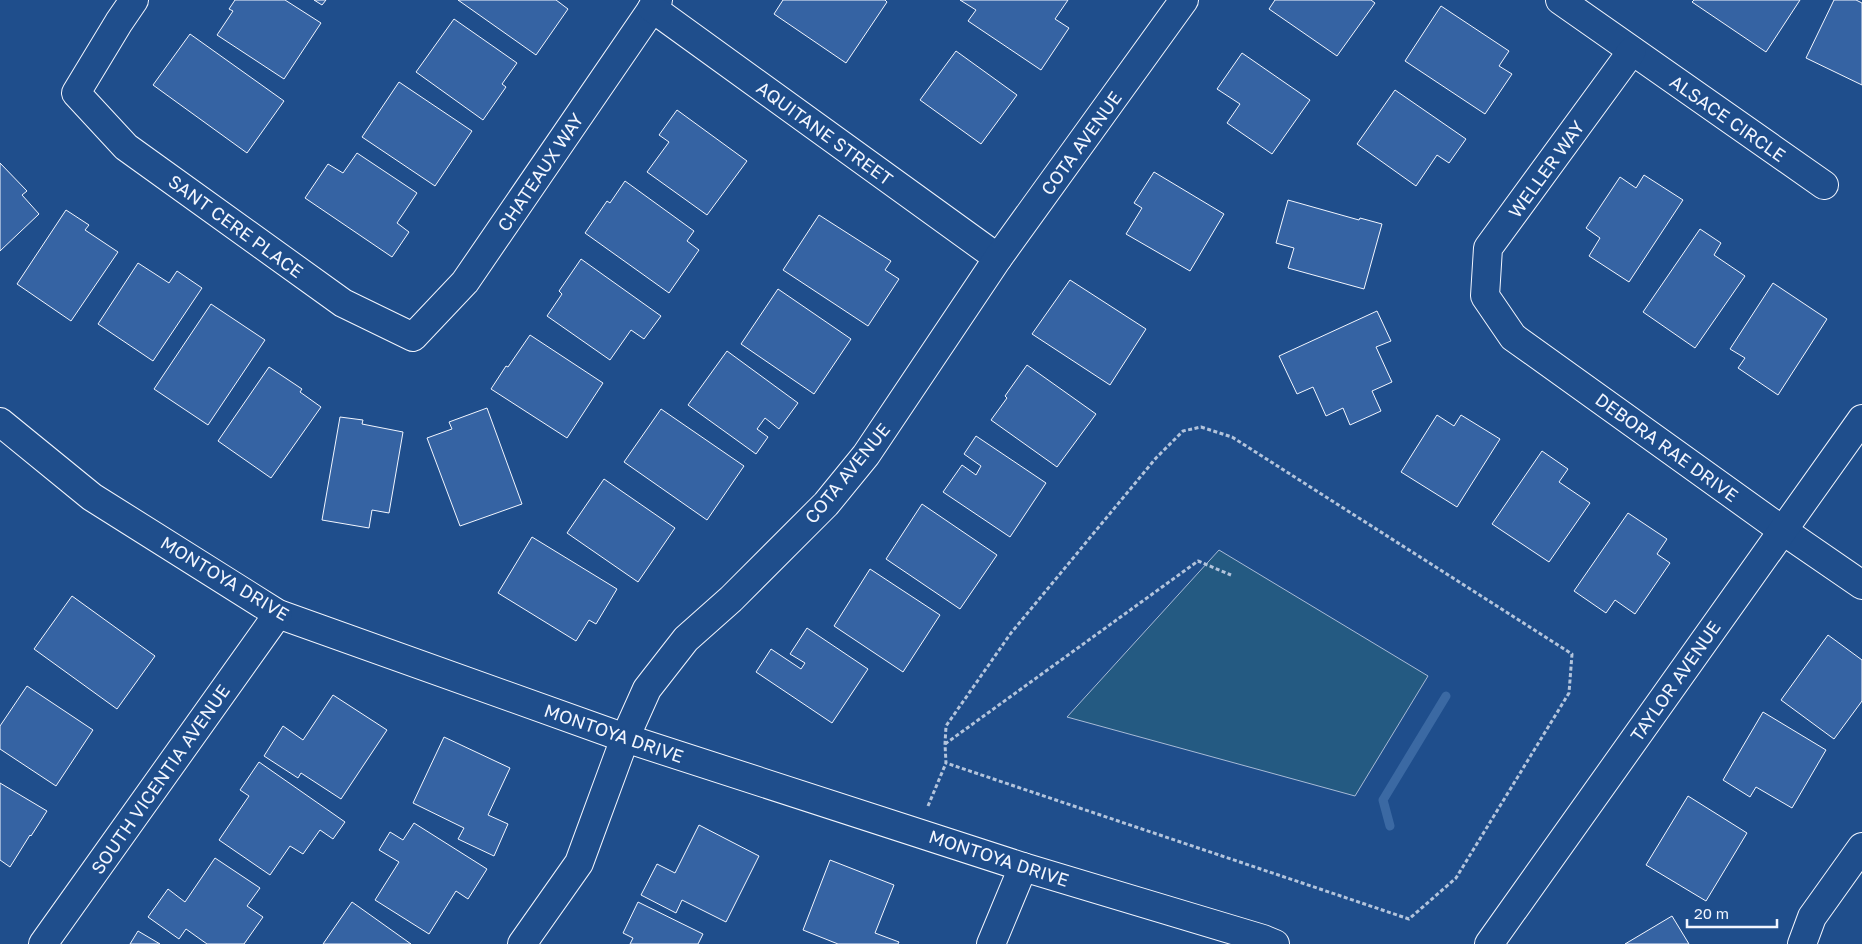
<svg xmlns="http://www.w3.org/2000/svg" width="1862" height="944" font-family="'Golos Text',sans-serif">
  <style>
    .green { fill: #245a82; stroke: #a8bbd7 }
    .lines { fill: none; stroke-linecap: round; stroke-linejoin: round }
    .stream { stroke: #3b69a3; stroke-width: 9 }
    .building { fill: #3563a3; stroke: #f2f6ff }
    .minor-casing { stroke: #f2f6ff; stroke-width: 30 }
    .path { stroke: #b3c4dc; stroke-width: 3; stroke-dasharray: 4 2.5; stroke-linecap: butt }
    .minor { stroke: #1f4e8c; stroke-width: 28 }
    .labels { text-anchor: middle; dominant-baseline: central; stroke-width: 4; stroke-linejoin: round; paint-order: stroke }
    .street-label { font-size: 18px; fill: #f2f6ff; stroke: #1f4e8c }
  </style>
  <rect width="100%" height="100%" fill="#1f4e8c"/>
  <path class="green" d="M1219 550 1428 676 1355 796 1067 717Z"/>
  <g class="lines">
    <path class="stream" d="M1390 826 1383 800 1446 696"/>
  </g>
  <g class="building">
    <path d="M235 0H285L321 23 284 79 217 35 233 11 229 9Z"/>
    <path d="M314 0H326L322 5Z"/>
    <path d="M458 0H556L568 9 536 55Z"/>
    <path d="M783 0H885L887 2 846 63 774 14Z"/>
    <path d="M960 0H1068L1055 19 1069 28 1041 70 968 21 976 10Z"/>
    <path d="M1275 0H1371L1375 3 1337 56 1269 9Z"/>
    <path d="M1694 0H1800L1766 52 1692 2Z"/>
    <path d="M1834 0H1856L1862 3V85L1806 58Z"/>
    <path d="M1441 6 1509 51 1499 66 1512 74 1485 114 1405 61Z"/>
    <path d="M454 19 517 63 502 84 506 87 483 120 416 72Z"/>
    <path d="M190 34 284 101 247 153 153 85Z"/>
    <path d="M956 51 1017 95 981 144 920 100Z"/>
    <path d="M1242 53 1310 100 1272 154 1227 123 1240 104 1217 89Z"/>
    <path d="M399 82 472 131 435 186 362 137Z"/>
    <path d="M1395 90 1466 139 1449 163 1437 155 1416 186 1357 144Z"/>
    <path d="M677 110 747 161 707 215 647 172 669 142 659 135Z"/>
    <path d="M357 153 417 193 397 223 409 232 392 257 305 198 328 164 343 173Z"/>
    <path d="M0 163 27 191 22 195 39 214 0 251Z"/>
    <path d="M1154 172 1224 214 1190 271 1126 234 1142 208 1134 203Z"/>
    <path d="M1644 175 1683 200 1629 282 1589 256 1600 238 1586 228 1620 177 1636 188Z"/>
    <path d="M625 181 694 231 687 241 699 250 669 293 585 233 607 201 610 203Z"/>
    <path d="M1288 200 1359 220 1360 218 1382 224 1364 289 1288 268 1294 248 1276 243Z"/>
    <path d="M66 210 89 225 85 230 118 252 71 321 17 284Z"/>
    <path d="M819 215 891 261 885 270 899 279 868 326 783 270Z"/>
    <path d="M1700 229 1721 243 1714 255 1745 276 1695 348 1643 312Z"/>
    <path d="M581 259 661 316 644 339 631 330 610 360 547 316 562 294 559 291Z"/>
    <path d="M138 263 169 283 177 271 202 288 153 361 98 324Z"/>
    <path d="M1070 280 1146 329 1110 385 1032 334Z"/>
    <path d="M1773 283 1827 319 1778 395 1738 368 1745 358 1730 349Z"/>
    <path d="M778 289 851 339 814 394 741 344Z"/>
    <path d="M211 304 265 340 208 425 154 389Z"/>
    <path d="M1377 311 1391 341 1376 347 1392 382 1372 391 1381 411 1350 425 1343 408 1326 416 1313 387 1297 394 1279 356Z"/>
    <path d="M530 335 603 383 567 438 491 389 506 366 508 367Z"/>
    <path d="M727 351 798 403 779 429 765 418 757 429 768 437 756 454 688 405Z"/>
    <path d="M1027 365 1096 414 1057 467 991 420 1007 398 1005 396Z"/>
    <path d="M269 367 302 389 300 392 321 407 271 478 218 441Z"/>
    <path d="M487 408 522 504 460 526 427 438 452 429 449 422Z"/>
    <path d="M661 409 744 466 707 520 624 462Z"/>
    <path d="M1437 415 1454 426 1461 415 1500 439 1457 507 1401 472Z"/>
    <path d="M340 417 363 420 362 424 403 432 389 513 372 510 369 528 322 520Z"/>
    <path d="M976 436 1046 483 1010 537 943 492 962 465 976 475 981 466 964 454Z"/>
    <path d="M1542 451 1568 469 1559 482 1590 503 1549 562 1492 524Z"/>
    <path d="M604 479 675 528 638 582 567 533Z"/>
    <path d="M922 504 997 555 960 609 886 559Z"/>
    <path d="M1628 513 1667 539 1657 554 1670 563 1635 614 1615 600 1606 613 1574 591Z"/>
    <path d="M532 537 617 589 596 624 589 620 576 641 498 593Z"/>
    <path d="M870 569 940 615 903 672 834 626Z"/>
    <path d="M72 596 155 656 117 709 34 649Z"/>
    <path d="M807 628 868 669 832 723 756 672 771 649 801 669 805 663 790 654Z"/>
    <path d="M1828 635 1862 660V701L1834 739 1781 700Z"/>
    <path d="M27 686 93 730 56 786 0 749V726Z"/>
    <path d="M333 695 387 730 341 799 301 773 298 778 264 756 283 726 303 740Z"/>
    <path d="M1763 712 1826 750 1792 808 1756 787 1750 797 1723 780Z"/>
    <path d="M444 737 510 768 488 815 508 824 494 856 458 839 464 828 413 803Z"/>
    <path d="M259 762 345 822 333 839 320 830 303 854 290 846 270 875 219 840 249 796 240 790Z"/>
    <path d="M0 783 47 811 31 836 30 835 10 867 0 860Z"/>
    <path d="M1688 796 1747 833 1706 901 1646 865Z"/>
    <path d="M414 823 487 869 468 899 456 891 429 934 375 900 399 862 379 850 390 832 403 840Z"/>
    <path d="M699 825 759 856 726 922 682 900 676 913 641 895 657 864 675 873Z"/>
    <path d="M215 858 260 888 247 906 263 917 244 944H207L186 929 179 939 148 917 168 889 185 902Z"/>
    <path d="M830 860 894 885 875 933 899 942 898 944H838L803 930Z"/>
    <path d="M352 902 411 944H323Z"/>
    <path d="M638 902 703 934 698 944H630L633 938 623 933Z"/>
    <path d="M1672 916 1689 944H1625Z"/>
    <path d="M138 931 160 944H130Z"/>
  </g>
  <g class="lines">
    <defs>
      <g id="minor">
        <path d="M134 0 119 22 76 93 126 147 343 303 413 337 465 282 658 0"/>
        <path d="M1560 0 1824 185"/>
        <path d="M652 8 998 258"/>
        <path d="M1632 51 1488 248 1485 296 1513 337 1782 530 1862 585"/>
        <path d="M0 422 92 497 278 614 625 738 1023 867 1263 939 1275 944"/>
        <path d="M43 944 278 614"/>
        <path d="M522 944 579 863 625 738 647 689 686 639 731 599 826 504 866 455 998 258 1184 0"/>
        <path d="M991 944 1023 867"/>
        <path d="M1489 944 1862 419"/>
        <path d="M1802 944 1812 917 1862 847"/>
      </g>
    </defs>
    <use href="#minor" class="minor-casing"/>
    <g class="path">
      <path d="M1201 427 1232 437 1572 654 1569 693 1456 878 1409 919 946 763 945 744 946 726 1011 633 1156 458 1183 431Z"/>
      <path d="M945 744 1198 561 1231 575"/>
      <path d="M928 806 946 763"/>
    </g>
    <use href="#minor" class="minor"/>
  </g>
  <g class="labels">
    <g class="street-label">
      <text transform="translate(1728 118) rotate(35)">ALSACE CIRCLE</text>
      <text transform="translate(825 133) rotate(36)">AQUITANE STREET</text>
      <text transform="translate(1081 143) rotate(-54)">COTA AVENUE</text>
      <text transform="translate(1546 169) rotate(-54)">WELLER WAY</text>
      <text transform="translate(540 172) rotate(-56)">CHATEAUX WAY</text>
      <text transform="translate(236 226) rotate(36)">SANT CERE PLACE</text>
      <text transform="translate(1667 447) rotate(36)">DEBORA RAE DRIVE</text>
      <text transform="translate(847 473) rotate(-51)">COTA AVENUE</text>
      <text transform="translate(225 578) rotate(31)">MONTOYA DRIVE</text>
      <text transform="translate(1675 681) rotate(-55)">TAYLOR AVENUE</text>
      <text transform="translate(614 733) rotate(19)">MONTOYA DRIVE</text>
      <text transform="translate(160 779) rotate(-55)">SOUTH VICENTIA AVENUE</text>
      <text transform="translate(999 858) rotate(18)">MONTOYA DRIVE</text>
    </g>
  </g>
  <path d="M1687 919v8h90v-8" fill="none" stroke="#f2f6ff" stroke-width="2.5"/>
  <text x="1694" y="919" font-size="15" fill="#f2f6ff" stroke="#1f4e8c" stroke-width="4" paint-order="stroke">20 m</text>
</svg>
